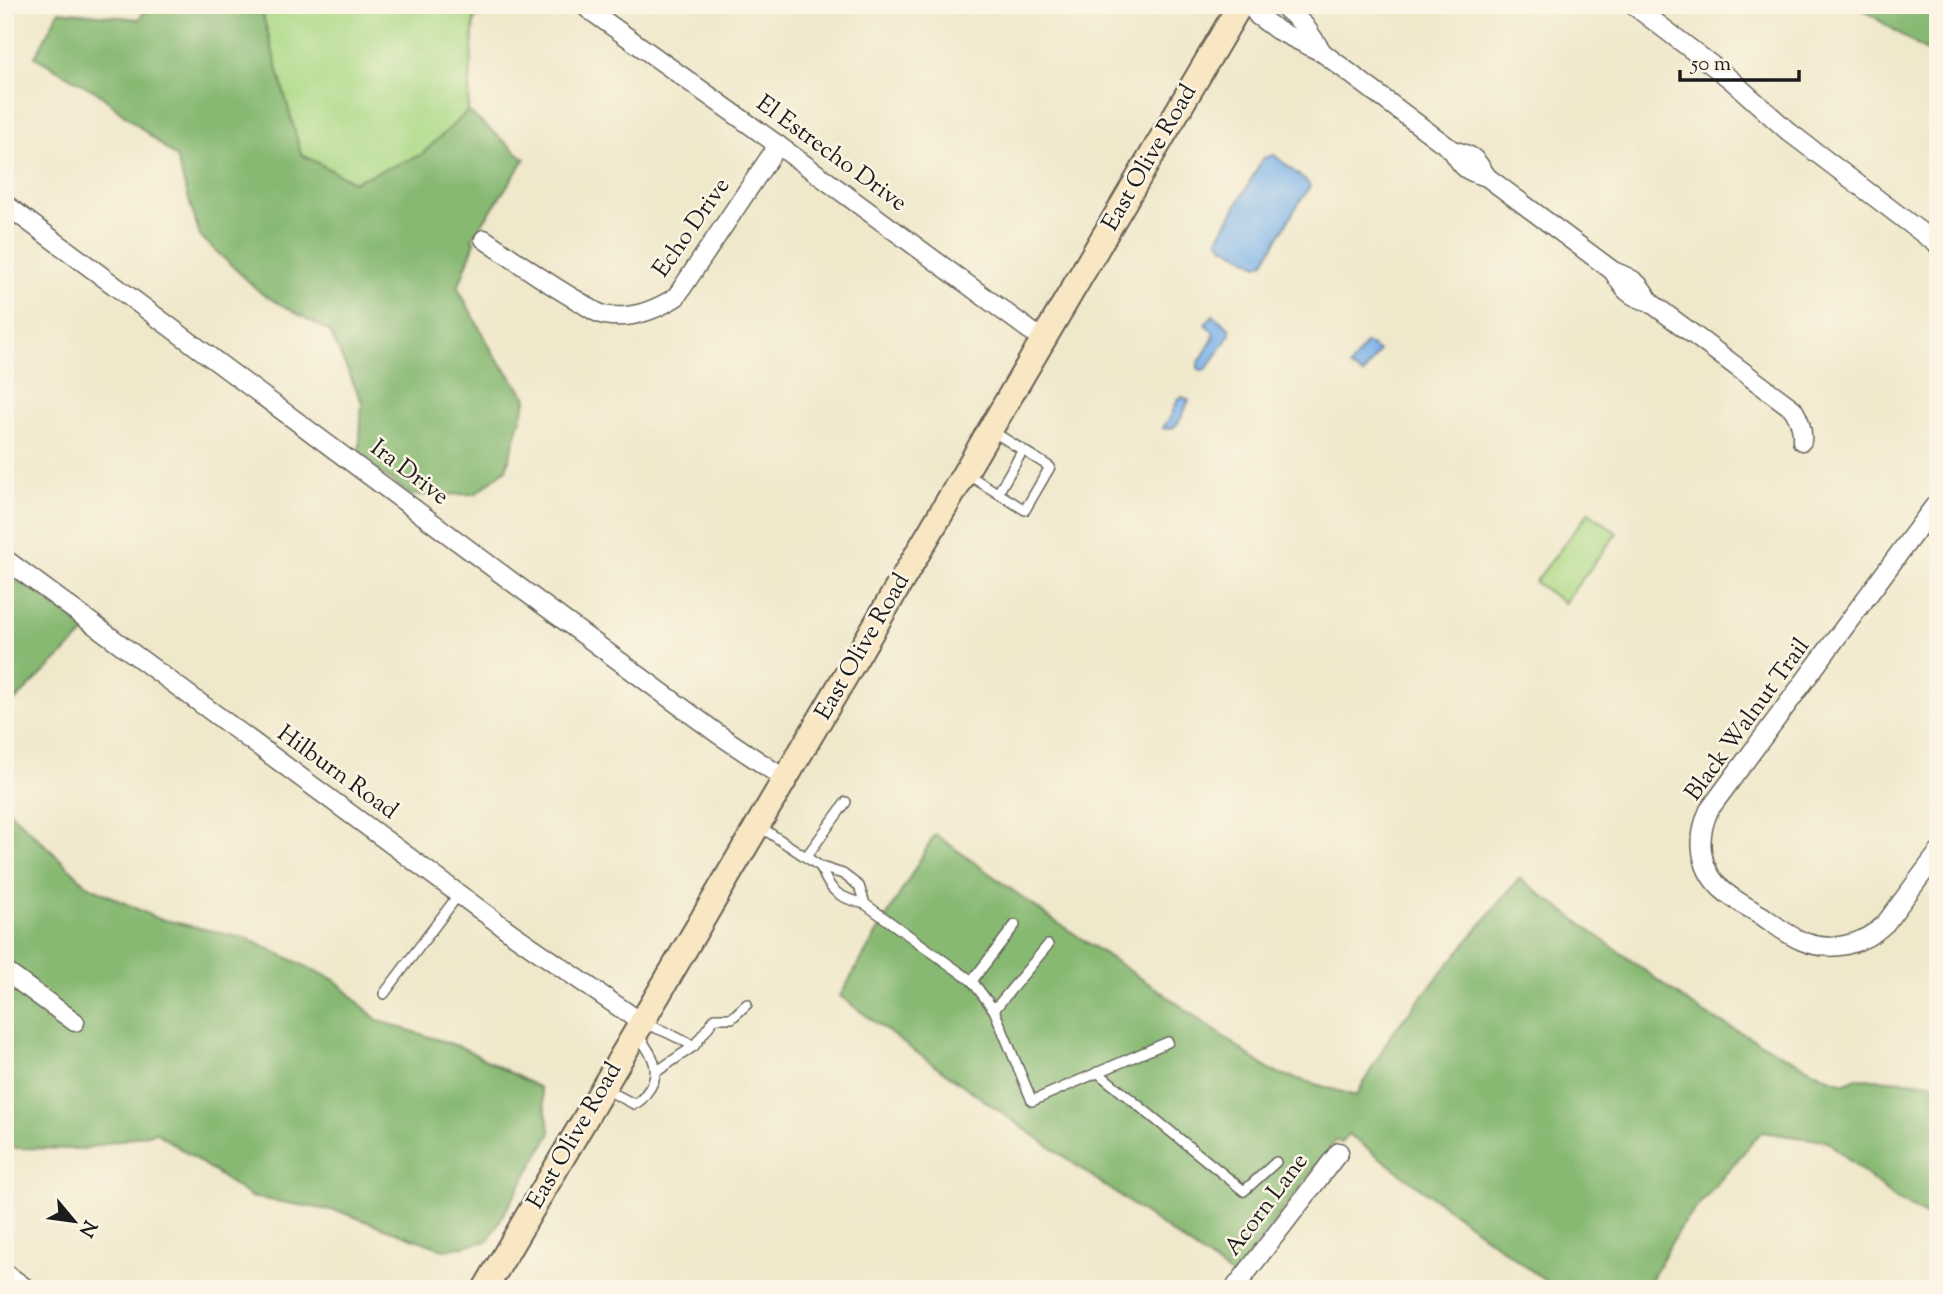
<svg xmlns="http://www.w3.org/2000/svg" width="1943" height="1294" font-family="'Sorts Mill Goudy',serif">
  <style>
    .green { fill: #abd986; stroke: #647a51; stroke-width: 2 }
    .forest { fill: #88b973; stroke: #526a48; stroke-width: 2 }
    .water { fill: #7ab2ea; stroke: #4b6783; stroke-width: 2 }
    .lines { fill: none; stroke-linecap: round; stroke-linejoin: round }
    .lane-casing { stroke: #666359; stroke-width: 12 }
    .street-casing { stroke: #666359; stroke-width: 21 }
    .secondary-casing { stroke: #666359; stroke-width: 28 }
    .lane { stroke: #fff; stroke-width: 9 }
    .street { stroke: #fff; stroke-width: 18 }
    .secondary { stroke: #f9e7c3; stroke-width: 24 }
    .labels { text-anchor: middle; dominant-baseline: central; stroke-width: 5; stroke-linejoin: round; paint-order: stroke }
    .street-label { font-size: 24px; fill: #1c1c1c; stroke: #fcf5e5 }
  </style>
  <rect width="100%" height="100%" fill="#fcf5e5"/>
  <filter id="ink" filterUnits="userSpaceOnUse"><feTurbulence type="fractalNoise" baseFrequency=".0143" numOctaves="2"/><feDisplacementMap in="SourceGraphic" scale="14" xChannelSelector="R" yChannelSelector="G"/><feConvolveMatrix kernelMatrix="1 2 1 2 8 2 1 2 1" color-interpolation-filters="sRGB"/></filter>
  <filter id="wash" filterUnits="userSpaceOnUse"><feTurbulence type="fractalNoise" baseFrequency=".00686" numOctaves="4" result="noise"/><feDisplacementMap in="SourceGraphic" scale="28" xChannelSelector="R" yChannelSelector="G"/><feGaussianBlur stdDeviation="1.57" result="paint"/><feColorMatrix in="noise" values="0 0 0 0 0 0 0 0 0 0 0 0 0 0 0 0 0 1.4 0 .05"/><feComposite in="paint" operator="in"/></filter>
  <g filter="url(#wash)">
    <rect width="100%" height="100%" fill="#f0e8cb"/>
    <g class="green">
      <path d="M260 5H501L474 19 468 111 421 155 354 182 301 155Z"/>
      <path d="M1589 512 1617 533 1564 603 1535 582Z"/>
    </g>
    <g class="forest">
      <path d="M150 5H260L301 154 353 182 421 155 468 111 525 159 472 239 475 242 458 288 493 353 527 398 506 469 475 494 411 495 359 457 362 402 330 332 262 294 200 236 176 157 98 93 35 57 59 11 139 19Z"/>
      <path d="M1856 5H1938V59Z"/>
      <path d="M5 569 88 630 5 710Z"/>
      <path d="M5 807 87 885 156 918 248 939 335 980 377 1020 461 1047 540 1088 551 1133 488 1241 445 1250 341 1212 251 1197 156 1132 83 1149 15 1148 5 1141Z"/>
      <path d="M935 834 1052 919 1160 991 1271 1071 1356 1096 1392 1033 1519 878 1701 1012 1828 1078 1845 1083 1857 1078 1938 1083V1221L1895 1199 1827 1141 1761 1132 1680 1227 1646 1289H1556L1348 1134 1341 1143 1336 1140 1233 1276 899 1040 840 996Z"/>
    </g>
    <g class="water">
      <path d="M1274 155 1308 183 1310 187 1297 206 1264 262 1258 265 1223 246 1218 239 1263 158Z"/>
      <path d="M1213 315 1230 329V334L1210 365 1203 371 1198 368V364L1213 339 1214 333 1205 324Z"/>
      <path d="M1366 343 1379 351 1363 375 1350 367Z"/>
      <path d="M1182 397 1189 400C1183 412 1178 434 1163 428L1171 416 1178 399Z"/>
    </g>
  </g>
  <g filter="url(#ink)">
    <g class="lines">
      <defs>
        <g id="lane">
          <path d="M965 473 1025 510 1050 467 992 431"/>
          <path d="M998 493 1023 450"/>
          <path d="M759 826 821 867 843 874 859 886 865 904"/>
          <path d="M806 857 846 802"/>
          <path d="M821 867C829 892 840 898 865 904L972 981 994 1010 1032 1101 1168 1042"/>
          <path d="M972 981 1015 925"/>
          <path d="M384 994 459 894"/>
          <path d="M994 1010 1048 945"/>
          <path d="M643 1023 666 1032 694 1046 715 1018H732L747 1004"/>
          <path d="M656 1072 694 1046"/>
          <path d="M1097 1072 1244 1191 1276 1162"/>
          <path d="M605 1089 634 1104C642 1101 645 1095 650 1088 663 1068 650 1052 638 1035"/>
        </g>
        <g id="street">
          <path d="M1250 5 1258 16 1277 30 1323 53 1452 150C1474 156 1475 157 1487 177"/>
          <path d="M1282 5 1305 26 1323 53"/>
          <path d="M1633 5 1730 79 1789 132 1938 245"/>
          <path d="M588 9 778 145 1043 340"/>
          <path d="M1452 150C1463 169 1466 171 1487 177L1613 271C1634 279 1639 282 1650 302"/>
          <path d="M5 204 519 587 718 734 785 779"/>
          <path d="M484 239C515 260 546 283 580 302 587 306 595 313 604 315 630 320 654 311 676 297L778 145"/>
          <path d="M1613 271C1625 291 1628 296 1650 302L1793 409C1799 419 1803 428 1802 441"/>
          <path d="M1938 501 1709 810C1696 839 1699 871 1725 892 1736 901 1749 908 1761 915 1774 924 1787 935 1802 941 1831 953 1863 945 1885 924L1938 853"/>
          <path d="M5 559 513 934 642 1023"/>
          <path d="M5 971 75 1022"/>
          <path d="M5 1273 27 1289"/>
          <path d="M1234 1289 1339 1152"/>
        </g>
        <path id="secondary" d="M485 1289 1240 5"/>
      </defs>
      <use href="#lane" class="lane-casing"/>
      <use href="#street" class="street-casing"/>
      <use href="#secondary" class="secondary-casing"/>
      <use href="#lane" class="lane"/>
      <use href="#street" class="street"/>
      <use href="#secondary" class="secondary"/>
    </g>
  </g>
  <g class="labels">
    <g class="street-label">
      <text transform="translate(831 154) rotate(36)">El Estrecho Drive</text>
      <text transform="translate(1150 158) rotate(-60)">East Olive Road</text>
      <text transform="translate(692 228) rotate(-55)">Echo Drive</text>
      <text transform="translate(409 473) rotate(37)">Ira Drive</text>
      <text transform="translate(863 647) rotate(-60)">East Olive Road</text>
      <text transform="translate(1748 720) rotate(-54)">Black Walnut Trail</text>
      <text transform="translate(337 773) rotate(36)">Hilburn Road</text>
      <text transform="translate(575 1136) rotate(-60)">East Olive Road</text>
      <text transform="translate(1267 1205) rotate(-53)">Acorn Lane</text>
    </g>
  </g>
  <rect width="1943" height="1294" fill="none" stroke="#fcf5e5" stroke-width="28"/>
  <g transform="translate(74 1221) rotate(119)" stroke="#fcf5e5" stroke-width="5" paint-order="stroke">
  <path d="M0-5L12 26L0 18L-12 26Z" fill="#1c1c1c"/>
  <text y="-10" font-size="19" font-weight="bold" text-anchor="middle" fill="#1c1c1c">N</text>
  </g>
  <path d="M1680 70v10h119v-10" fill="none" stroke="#1c1c1c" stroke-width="3.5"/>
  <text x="1691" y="70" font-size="21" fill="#1c1c1c" stroke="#fcf5e5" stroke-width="5" paint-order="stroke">50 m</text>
</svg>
